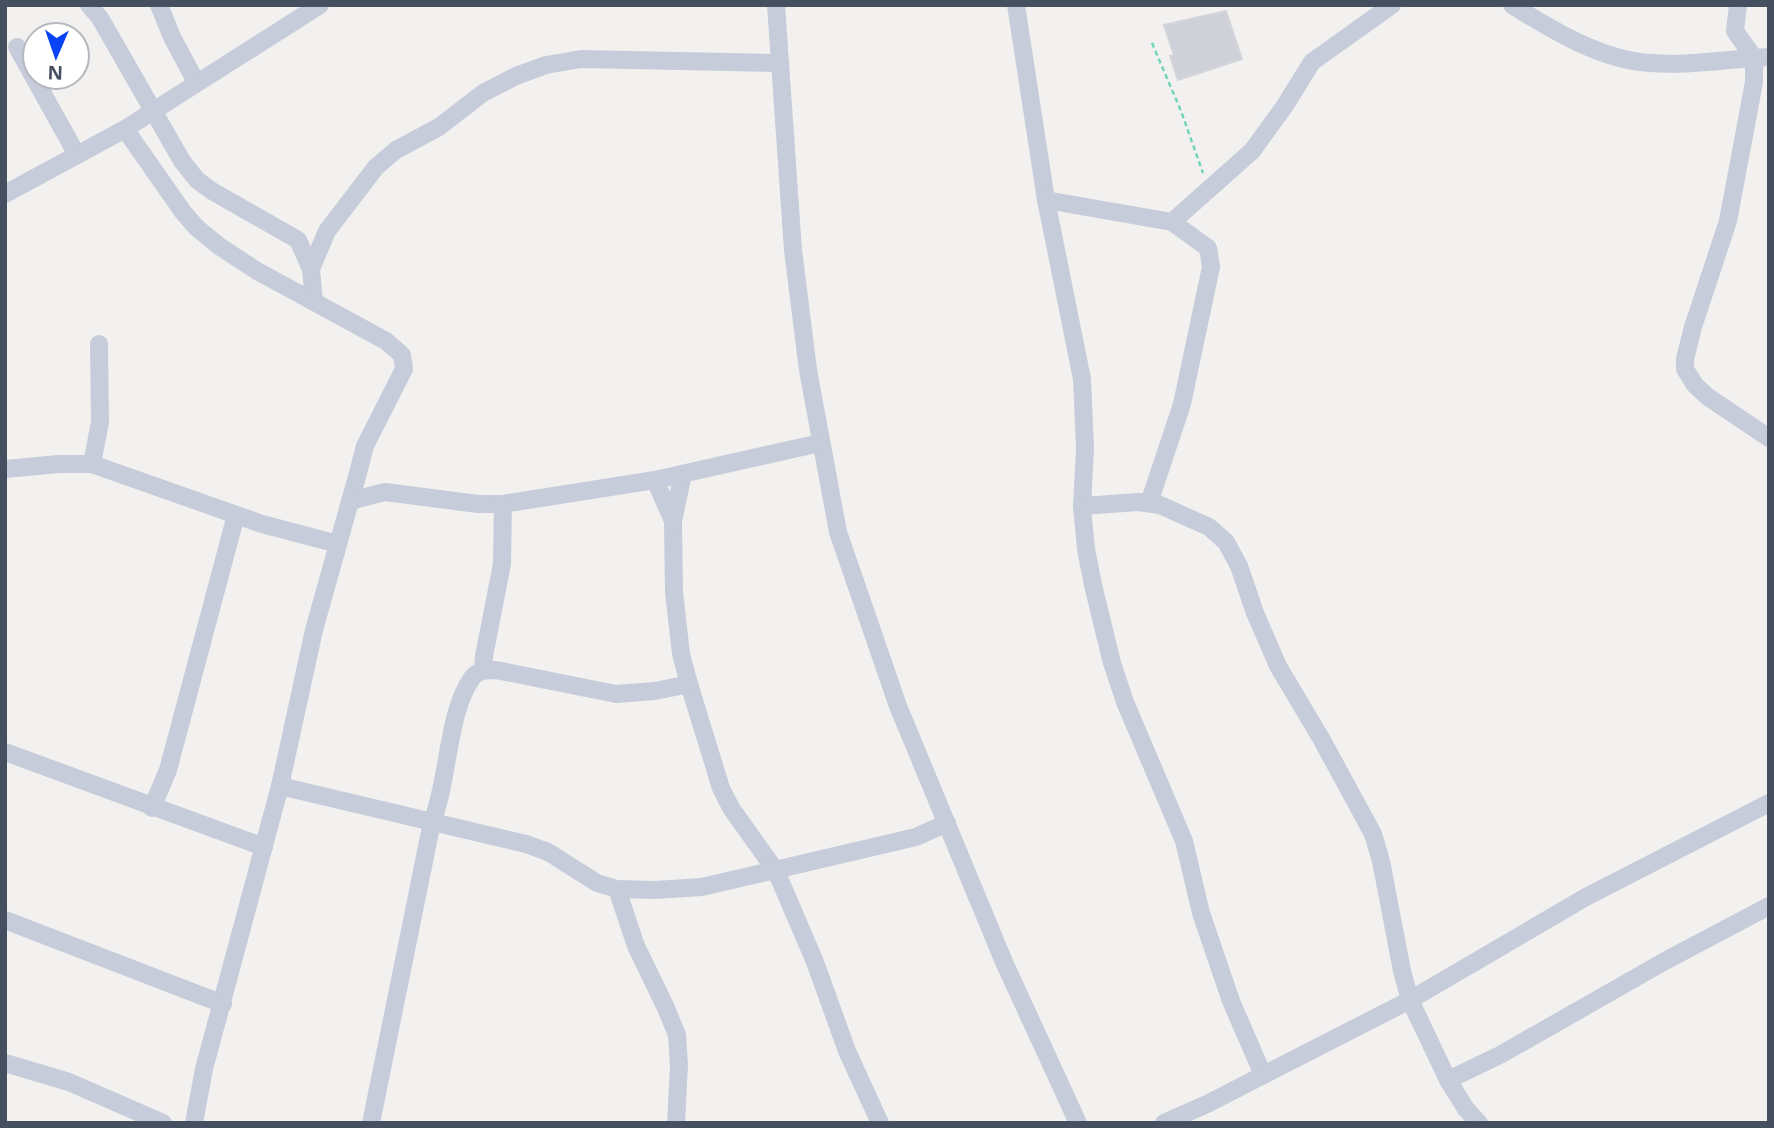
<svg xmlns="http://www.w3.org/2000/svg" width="1774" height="1128" font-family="'Noto Sans',sans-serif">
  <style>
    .building { fill: #cfd1d8; stroke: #d4d5dc; stroke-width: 2 }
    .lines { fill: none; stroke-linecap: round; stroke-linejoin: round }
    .path { stroke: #70d5b6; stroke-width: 2.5; stroke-dasharray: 5 3.5; stroke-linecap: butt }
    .minor { stroke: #c6ccd9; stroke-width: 18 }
  </style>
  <rect width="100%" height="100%" fill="#f3f1f0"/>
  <path class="building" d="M1226 11 1242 59 1178 80 1170 56 1174 55 1164 25Z"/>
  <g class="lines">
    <path class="path" d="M1152 43 1181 111 1203 173"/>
    <g class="minor">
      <path d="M89 5 100 18 182 161 197 180 212 191 298 240 311 269 314 302"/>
      <path d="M159 5 172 37 196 82"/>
      <path d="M776 5 793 250 808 370 838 532 898 706 1004 962 1078 1123"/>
      <path d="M1016 5 1046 200 1082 379 1085 448 1082 506 1086 549 1093 585 1112 663 1125 702 1184 841 1201 913 1231 1001 1263 1075"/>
      <path d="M1512 5C1552 30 1601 60 1650 63 1689 66 1730 59 1769 57"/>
      <path d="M1738 5 1735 31 1754 58V82L1728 221 1693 327 1685 359V369L1695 385 1708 397 1769 438"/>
      <path d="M17 47 77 155"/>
      <path d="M125 129 183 212 197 228 219 246 257 271 386 341 402 355 404 369 365 446 358 473 314 630 280 786 204 1069 194 1123"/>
      <path d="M5 194 125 129 320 5"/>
      <path d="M1046 200 1172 222 1208 248 1211 267 1182 404 1149 503"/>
      <path d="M1172 222 1252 151 1284 107 1312 62 1392 5"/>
      <path d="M311 269 327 231 376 167 396 150 439 127 483 93 516 76 546 65 581 59 780 63"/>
      <path d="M92 464 100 422 99 344"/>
      <path d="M5 469 59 464H92L262 524 338 544"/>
      <path d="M683 474 673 521 674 592 681 654 689 684 721 788 731 808 776 871 815 962 847 1051 880 1123"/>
      <path d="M655 480 673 521"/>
      <path d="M350 501 385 492 478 504H503L655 480 820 443"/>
      <path d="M1082 506 1139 502 1160 505 1209 527 1226 542 1239 566 1255 613 1278 666 1322 740 1373 834 1381 861 1402 971 1410 1000 1448 1080 1466 1109 1479 1123"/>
      <path d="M483 670 484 656 502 564 503 504"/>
      <path d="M5 752 264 847"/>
      <path d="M280 786 526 844 548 852 597 883 617 889 655 890 702 887 916 837 947 823"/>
      <path d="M152 808 168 770 236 515"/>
      <path d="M617 889 636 946 666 1008 677 1035 679 1065 676 1123"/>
      <path d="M5 920 223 1004"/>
      <path d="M5 1063 69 1082 163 1123"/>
      <path d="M1448 1080 1500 1055 1665 961 1769 906"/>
      <path d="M371 1123 432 822C449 780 447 713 472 678 478 670 487 670 496 670L616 694 655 691 689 684"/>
      <path d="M1164 1123 1207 1104 1410 1000 1586 897 1769 803"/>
    </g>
  </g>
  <rect width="1774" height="1128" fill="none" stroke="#464f60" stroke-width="14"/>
  <g transform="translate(56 56) rotate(182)"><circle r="33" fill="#ffffff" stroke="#b5b9bf" stroke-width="2"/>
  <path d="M0-5L12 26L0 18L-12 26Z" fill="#0843f5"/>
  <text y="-10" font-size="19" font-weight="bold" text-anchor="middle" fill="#464f60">N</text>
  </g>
</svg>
